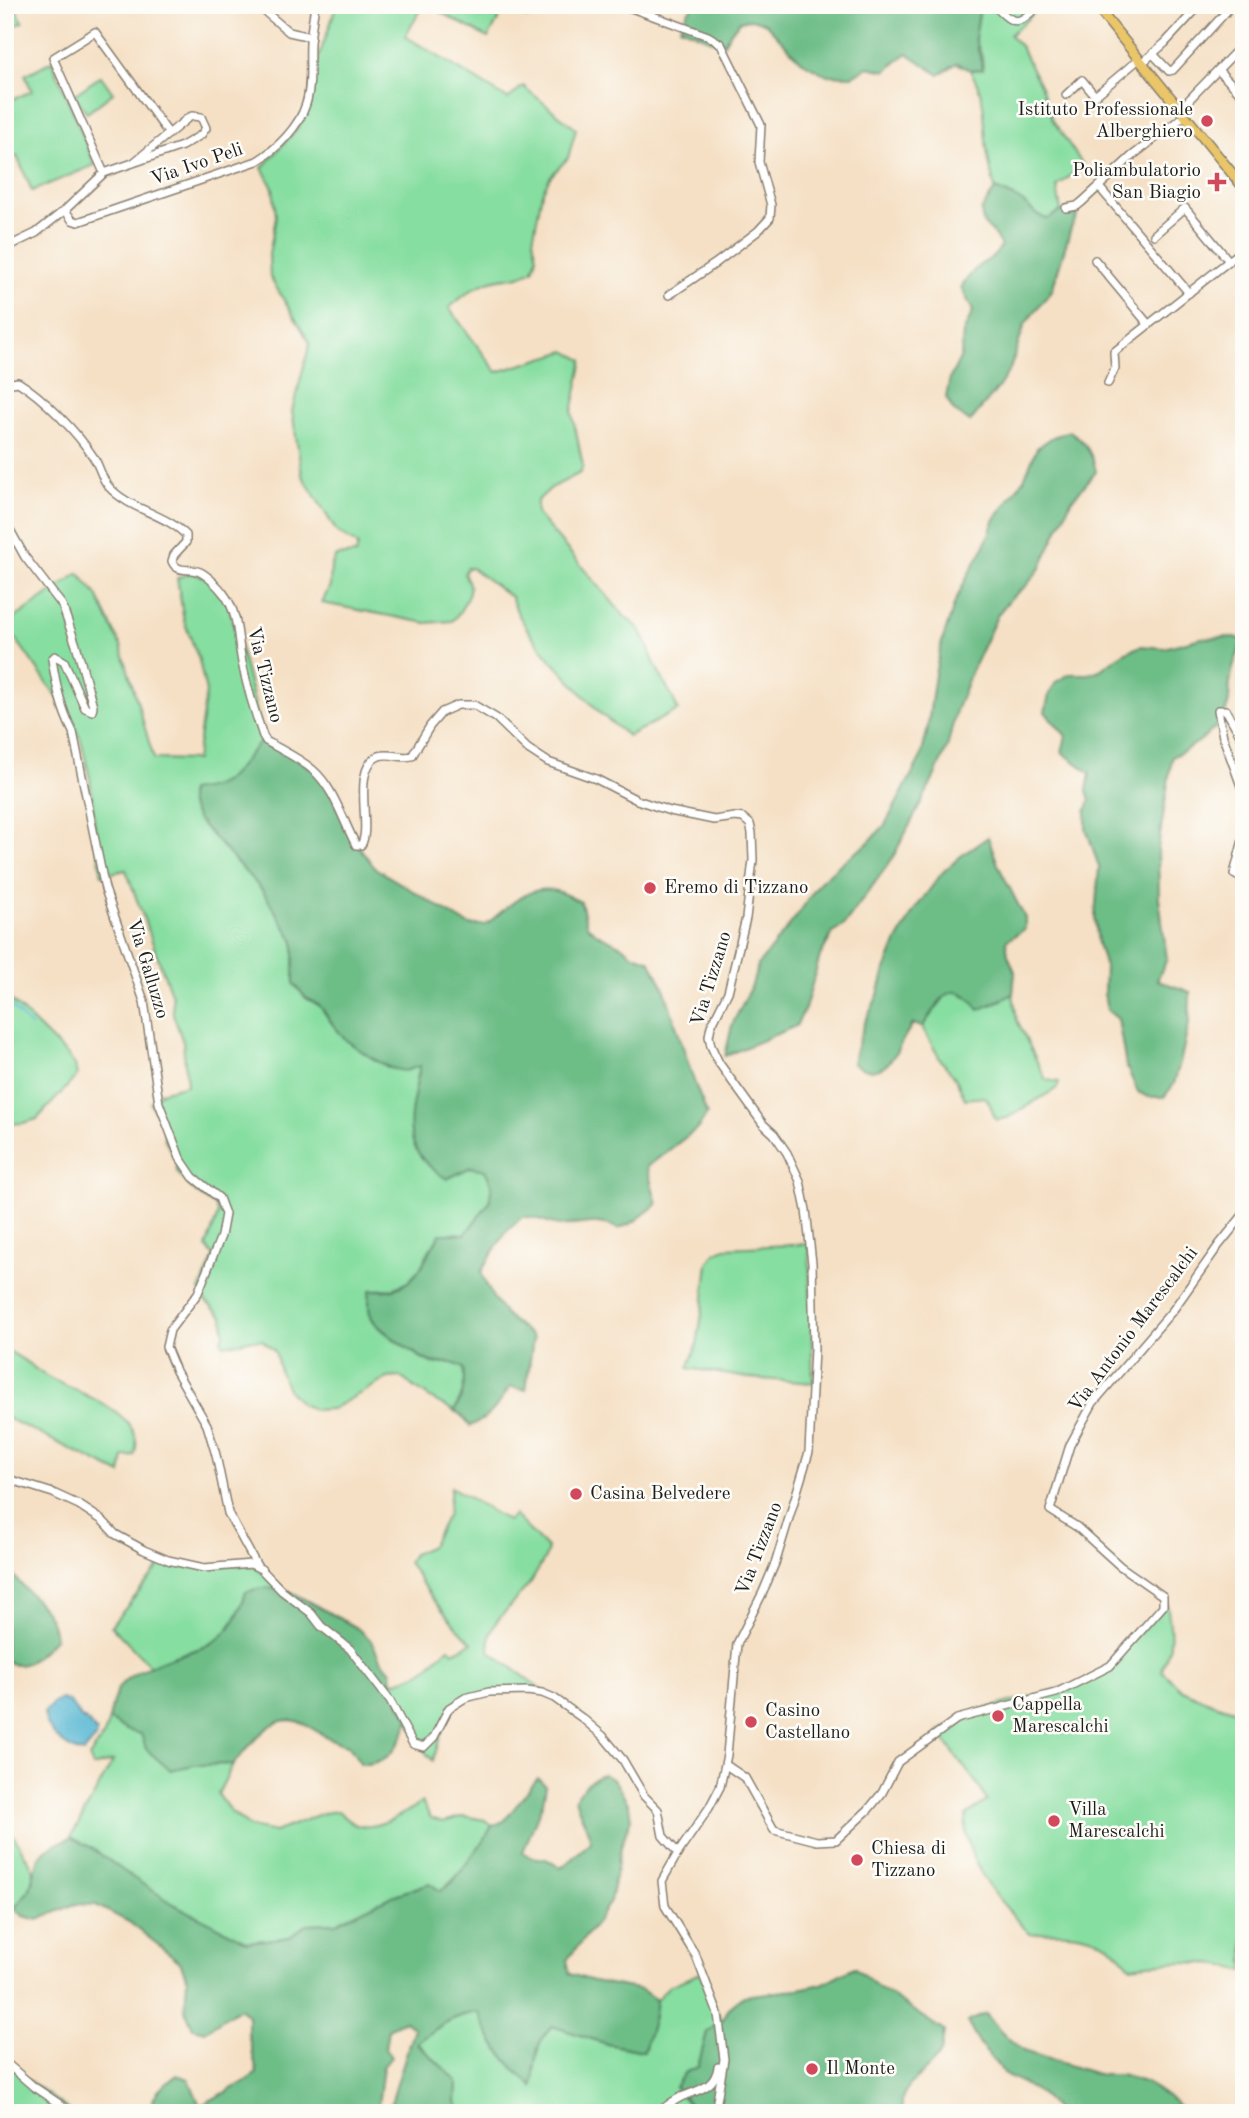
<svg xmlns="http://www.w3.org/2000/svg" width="1249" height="2118" font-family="'Old Standard TT',serif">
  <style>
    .green { fill: #87dea1; stroke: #527d5e; stroke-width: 2 }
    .forest { fill: #6dbd87; stroke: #446c52; stroke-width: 2 }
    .water { fill: #53b5d2; stroke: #386877; stroke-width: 2 }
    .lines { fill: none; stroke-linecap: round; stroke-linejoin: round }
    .stream { stroke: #53b5d2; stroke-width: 2 }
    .minor-casing { stroke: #887e70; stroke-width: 10 }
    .major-casing { stroke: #887e70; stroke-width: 12 }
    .minor { stroke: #fff; stroke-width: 7 }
    .major { stroke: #eac669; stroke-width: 9 }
    .poi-dot { fill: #d1495b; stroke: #fdfcf7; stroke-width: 2.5 }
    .labels { text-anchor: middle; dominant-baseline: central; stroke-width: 5; stroke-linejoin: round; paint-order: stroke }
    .poi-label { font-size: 19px; fill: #1c1c1c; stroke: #fdfcf7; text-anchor: start }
    .street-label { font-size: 19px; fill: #1c1c1c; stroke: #fdfcf7 }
  </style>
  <rect width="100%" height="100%" fill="#fdfcf7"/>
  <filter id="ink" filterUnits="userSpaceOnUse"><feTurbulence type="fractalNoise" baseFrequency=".0143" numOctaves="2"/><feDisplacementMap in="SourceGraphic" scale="14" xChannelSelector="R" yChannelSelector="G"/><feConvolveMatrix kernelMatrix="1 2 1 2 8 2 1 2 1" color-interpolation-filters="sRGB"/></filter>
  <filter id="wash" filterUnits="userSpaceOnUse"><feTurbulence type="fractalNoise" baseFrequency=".00686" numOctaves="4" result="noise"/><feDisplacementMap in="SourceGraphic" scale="28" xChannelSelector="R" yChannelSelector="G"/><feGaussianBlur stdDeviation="1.57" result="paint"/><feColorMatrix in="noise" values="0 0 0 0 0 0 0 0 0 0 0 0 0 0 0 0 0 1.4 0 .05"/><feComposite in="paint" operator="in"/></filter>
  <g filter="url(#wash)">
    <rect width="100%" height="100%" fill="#f5e0c5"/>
    <g class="green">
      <path d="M5 5H14L23 22 5 31Z"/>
      <path d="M337 5H424L405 36 508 99 523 86 576 129 568 158 550 177 542 193 533 240 537 257 533 270C515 280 508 276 491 281 474 286 462 297 449 308L497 372 566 351 583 360 572 412 583 466 580 473 551 488 537 501V514L625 617C646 629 645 644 655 664 662 680 672 694 678 710L628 736 601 714 552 661 531 635 518 614 511 597 472 568H467L464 574C465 575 469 582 469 584 472 593 459 615 452 621L426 623 322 603 330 586 331 566 336 556 356 554 358 545 337 532 302 475 292 411 310 343 270 277 269 254 276 217 273 188 262 168 297 129 310 106 317 62Z"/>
      <path d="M427 5H535L527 18 505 8 488 38Z"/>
      <path d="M975 5H1043L1010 35 1021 47 1042 89 1052 119 1083 165 1057 187 1061 211 1047 220C1034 214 1033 210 1022 202 1014 196 1005 193 995 189 991 173 987 156 986 140 983 109 986 98 970 70L983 69 982 57 975 38 980 7Z"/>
      <path d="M52 61 95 165 32 191 17 156 5 161V97L11 100 32 91 25 75Z"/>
      <path d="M101 76 113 93 87 113 74 95Z"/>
      <path d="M79 573 97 595 121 646 154 759 196 760 206 692 199 660 184 621 177 578 190 573 206 577 227 599 264 739C255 747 250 755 243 764 228 783 212 789 190 791L189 802 197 819 262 890 294 941V984L306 998 320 1006 333 1025 346 1040 370 1057 390 1068 420 1065 416 1085 470 1167 485 1170 493 1185 489 1203 465 1234 451 1233 430 1249 420 1269 408 1282 392 1289 370 1290C369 1301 367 1313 374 1322 381 1331 421 1360 432 1363 446 1366 446 1358 463 1368 466 1385 463 1396 454 1411L430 1398 400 1377 388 1378 332 1409 315 1410 301 1404 289 1391 280 1372 275 1351 262 1340H249L224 1345 221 1341 224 1334 223 1317 204 1300 200 1290 214 1256 206 1247 218 1214 215 1206 194 1191 177 1172 176 1159 164 1138V1125L150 1103 161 1092 187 1085 183 1042 173 1014 172 996 126 870 102 875 95 832 90 779 81 740 64 707 16 639 5 631V625Z"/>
      <path d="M955 991 990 1006 1013 994 1017 1020 1046 1080 1059 1082 1057 1088 1007 1118 996 1120C991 1111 992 1104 985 1097L965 1099 956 1079 940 1059 922 1027 947 994Z"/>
      <path d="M7 996 68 1056 75 1065 77 1076 37 1119 23 1123 6 1124 5 1007Z"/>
      <path d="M809 1244 813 1383 748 1378 688 1368 697 1345 702 1314 708 1263 715 1253 725 1248Z"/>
      <path d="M5 1350C23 1357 31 1367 46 1376 73 1392 151 1413 134 1456L124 1457 121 1474 5 1417Z"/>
      <path d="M451 1487 508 1521 514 1515 548 1549 545 1558 531 1582 496 1622 490 1634 489 1651 540 1688 488 1693 453 1705 446 1717 433 1761 420 1746 392 1683C401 1680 412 1677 421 1672 432 1666 437 1655 449 1648L453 1652 472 1643C448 1619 426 1592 408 1562L413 1554 431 1546 448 1514Z"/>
      <path d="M165 1560 185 1567 250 1564 284 1588 246 1592C226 1658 199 1641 150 1666L111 1626Z"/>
      <path d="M1167 1604C1169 1617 1172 1630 1170 1644 1169 1653 1164 1662 1162 1671L1182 1690 1214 1704 1244 1713V1971C1206 1958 1169 1962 1130 1966 1125 1960 1120 1954 1115 1950 1093 1931 1057 1931 1030 1934 1004 1906 975 1876 967 1837 965 1830 966 1822 966 1815L987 1801 977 1784 938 1732 985 1709 1098 1678 1117 1655Z"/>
      <path d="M109 1720 127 1730 142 1734 146 1749 170 1770 194 1765 233 1764 218 1794 230 1811 250 1827 275 1832 323 1813 338 1811C344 1816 350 1822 356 1825 373 1832 408 1812 422 1802L431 1818 443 1822 464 1816 485 1820 492 1826C481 1848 460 1878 439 1891L430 1883 392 1896 336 1923 307 1924 290 1937 248 1942 175 1905 131 1877 92 1848 71 1837 113 1761 93 1767 89 1757 104 1735Z"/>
      <path d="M5 1821 34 1870 30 1889 5 1920Z"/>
      <path d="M700 1973 722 2021 707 2032 698 2067 684 2073 681 2096 691 2107 688 2113H461L456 2102 457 2081 417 2043C436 2028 453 2015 479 2012 490 2044 507 2064 532 2086 536 2064 534 2043 552 2026L607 2044 643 2051 653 2021 656 2000 669 1986Z"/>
      <path d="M5 2063 73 2113H5Z"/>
    </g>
    <g class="forest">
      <path d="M694 5H975L980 7 975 38 983 69 970 70 957 63 939 75 907 53 886 71 868 67 852 76 826 75 801 61 765 23 752 19 740 21 730 33 723 45 680 27 688 12Z"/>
      <path d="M995 189C1005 193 1014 196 1022 202 1033 210 1033 214 1047 219L1061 211 1078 214 1071 228 1052 290 1025 324 1010 369 998 388 970 422 953 410 946 397 950 378 961 356 963 333 973 311 961 287C967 279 972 271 980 265 991 258 994 258 1001 246L994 234 983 223 981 211Z"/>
      <path d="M1070 431C1085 442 1093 454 1096 472L1071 501 1041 567 1026 586 1011 598 998 614 971 672 956 711 947 748 932 782 892 859 844 925 833 933 820 956 805 1009 796 1026 725 1056 732 1025 752 985 758 965 799 913 820 882 845 860 866 845 885 825 921 757 927 732 935 674 942 642 955 602 969 573 984 547 995 519 1024 479 1037 448 1053 437Z"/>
      <path d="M1235 637 1244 640C1237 654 1232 667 1230 683 1229 690 1230 698 1228 705 1222 729 1193 747 1172 757L1158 849 1159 898 1167 959 1157 980 1190 992 1189 1023 1181 1059 1174 1084 1164 1097H1148L1138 1092 1126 1066 1118 1019 1107 1010 1104 993 1105 967 1098 944 1095 918 1099 867 1086 828V812L1090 800 1087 791 1090 773 1062 752 1066 736 1045 712 1049 695 1056 682 1070 674H1089L1100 670 1124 653 1141 646 1164 648 1201 638Z"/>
      <path d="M264 739 309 767 329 785 347 830 375 868 469 925H485C507 909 527 883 556 891 565 893 573 899 581 902L587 926 599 935 622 946 634 955 649 960 652 964 664 988 694 1081 707 1114 699 1127 647 1167 657 1204 634 1222 619 1229C595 1217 583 1227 559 1225 544 1223 540 1216 522 1217L505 1233 481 1272C486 1286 496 1305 507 1316 515 1324 525 1329 533 1338L526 1390 510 1387C498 1404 491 1418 470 1426L460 1414 454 1411C463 1396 466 1385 463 1368 446 1358 446 1366 432 1362 421 1360 381 1330 374 1321 367 1313 369 1300 370 1290 377 1290 386 1291 393 1289 419 1283 427 1254 440 1234H465L489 1203 492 1185 485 1170 471 1167 447 1179C395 1148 411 1115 420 1066L405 1071 390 1068 370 1057 346 1040 333 1025 320 1006 306 998 294 984V941L262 890 197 819 189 802V791C241 786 232 766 264 739Z"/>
      <path d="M988 837 999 867 1025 918V929L1006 941 1008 955 1015 972 1013 994 979 1010C953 972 939 1002 922 1027L913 1024C895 1046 891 1086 853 1064L855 1053 865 1022 878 995 885 970 896 943 915 909 943 872 961 856Z"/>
      <path d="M5 1560C16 1590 53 1603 55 1638 44 1650 21 1677 5 1659Z"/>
      <path d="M260 1588H284L357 1628 371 1640 380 1659 391 1671 392 1683 400 1704 409 1719C401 1744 390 1765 361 1764L348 1745C333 1742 322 1734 308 1726 273 1705 253 1745 233 1764L194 1765 170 1770 146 1749 141 1734 127 1730 109 1720C111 1710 113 1698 118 1689 124 1679 134 1674 144 1669 193 1644 227 1658 246 1592Z"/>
      <path d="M603 1774 615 1781 629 1805 631 1819 622 1843 610 1901 598 1921 567 1960 570 1974 593 1981 642 1990 656 2000 653 2021 644 2051 607 2044 552 2026C534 2042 535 2064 533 2087 508 2064 491 2045 479 2012 454 2014 436 2028 417 2043L457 2081 456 2101 461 2113H388L414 2028 405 2021 388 2029 385 2049 391 2057 383 2067 377 2113H151C151 2093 162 2087 177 2075L189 2079 200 2106 241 2084 257 2073 248 2033V2016L240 2008 205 2031 193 2028 185 2010 187 1979 180 1962 129 1922 96 1905 75 1904 38 1920 23 1916 14 1909 30 1889 39 1857 47 1849 71 1837 92 1848 132 1877 175 1905 248 1942 290 1937 307 1924 336 1923 392 1896 430 1883 440 1891 452 1883 486 1837 492 1826 504 1821 538 1778 546 1786 543 1802 523 1852 531 1857 546 1859 561 1868 591 1842C588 1826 579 1814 575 1798L588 1782Z"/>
      <path d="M854 1967 878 1987 944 2031C943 2038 943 2047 940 2053 929 2075 895 2084 903 2113H688L691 2106 675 2087 684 2073 698 2067 707 2032 722 2021 729 2008 744 1996 794 1990 822 1984Z"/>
      <path d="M986 2014 1001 2032 1023 2051 1100 2075H1121L1147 2083 1176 2103 1187 2113H1059L1042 2095 1004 2073 980 2045 967 2022Z"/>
    </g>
    <path class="water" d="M61 1699 70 1702 81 1718 86 1720 97 1732 96 1738 83 1753C65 1749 46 1731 44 1713L52 1704Z"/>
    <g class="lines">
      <path class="stream" d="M5 989 11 1006 31 1027"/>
    </g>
  </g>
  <g filter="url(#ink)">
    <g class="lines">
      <defs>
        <g id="minor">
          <path d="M257 5 289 32 311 37"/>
          <path d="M623 5 708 36 721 44 761 125 759 162 771 205 770 218 758 231 716 263 669 295"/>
          <path d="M994 5C1015 27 1018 25 1039 5"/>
          <path d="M1153 54 1169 71 1173 70 1226 12 1220 5"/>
          <path d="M1142 63 1165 43 1200 5"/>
          <path d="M1218 70 1244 97"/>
          <path d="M1066 95 1082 80 1095 96 1139 59"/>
          <path d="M1180 109 1244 43"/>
          <path d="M104 173 53 58 95 32 169 134"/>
          <path d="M1099 187 1189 293"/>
          <path d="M1066 208 1077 206 1082 202 1132 156 1184 116"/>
          <path d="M65 210 72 220 78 222 257 161C277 149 299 127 306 104 312 85 309 63 310 43 311 31 313 18 315 5"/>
          <path d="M1154 235 1185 208 1229 261"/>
          <path d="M5 248 36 233 65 210 104 173 182 146 201 135 206 128 201 117 192 116 188 118 133 163"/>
          <path d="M1095 260 1149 325"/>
          <path d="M1108 383 1115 368 1114 352 1244 249"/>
          <path d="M5 384 18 382C43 397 78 433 94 458 100 467 101 478 109 487 130 510 164 513 186 535V542L174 555 172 561C177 574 189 567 200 572 208 576 219 587 224 594 240 615 237 643 243 667 248 691 255 713 263 736L266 741C281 750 299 758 313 770 334 788 343 821 356 845H361C373 828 350 768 379 756 390 752 400 759 412 756L430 726 442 712 458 705H474L496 718 528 749 548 762 596 779 637 800 670 811 714 820 735 817 743 818 750 824 752 833 753 860 746 918 728 992 711 1026 709 1036 711 1046 719 1063 763 1124 774 1134 787 1153 800 1181 806 1210 812 1263 814 1349 809 1452 776 1561 763 1592 737 1644 727 1755 720 1787 709 1808 678 1853 662 1881 665 1906 696 1956 718 2014 724 2059 715 2113"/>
          <path d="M5 521 25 557 62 605 77 648 93 706 92 711 85 708 64 661 55 656 52 659C56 685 61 709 73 732L105 889 144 1001 159 1103 180 1158 193 1177 219 1198 225 1214 221 1236 198 1293 170 1330 166 1347 176 1371 207 1425 216 1455 228 1513 257 1566"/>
          <path d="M1244 742 1226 710H1218L1223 737 1244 794"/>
          <path d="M1244 836 1234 874 1244 880"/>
          <path d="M5 1478 53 1493 79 1505 102 1520 115 1534 144 1550 168 1560 204 1568 251 1564 261 1569 282 1591 311 1613 321 1626 350 1649 390 1701 413 1744 424 1747 434 1737 449 1708 465 1698 489 1692 527 1691 542 1693 554 1698 582 1718 603 1736 623 1760 644 1796 658 1810 663 1836 678 1853"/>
          <path d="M726 1765 745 1778 774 1830 817 1841 836 1840 868 1810 882 1793 898 1762 957 1719 1056 1693 1110 1666 1163 1606V1596L1120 1566 1077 1527 1050 1510 1070 1445 1093 1403 1173 1310 1219 1245 1244 1214"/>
          <path d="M5 2062 34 2087 73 2113"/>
          <path d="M658 2113C665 2107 673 2101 681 2097 698 2090 715 2088 718 2067"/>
        </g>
        <path id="major" d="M1095 5 1244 188"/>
      </defs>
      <use href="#minor" class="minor-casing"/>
      <use href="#major" class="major-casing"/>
      <use href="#minor" class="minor"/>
      <use href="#major" class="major"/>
    </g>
  </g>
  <g class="poi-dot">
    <circle cx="1207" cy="121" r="7"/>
    <path d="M1213.5 171.5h7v7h7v7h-7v7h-7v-7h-7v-7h7z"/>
    <circle cx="650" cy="888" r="7"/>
    <circle cx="576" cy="1494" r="7"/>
    <circle cx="998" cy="1716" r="7"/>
    <circle cx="751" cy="1722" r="7"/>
    <circle cx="1054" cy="1821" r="7"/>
    <circle cx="857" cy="1860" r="7"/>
    <circle cx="812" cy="2069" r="7"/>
  </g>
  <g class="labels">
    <g class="poi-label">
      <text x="1193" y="110" text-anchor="end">Istituto Professionale<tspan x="1193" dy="22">Alberghiero</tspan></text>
      <text x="1201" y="171" text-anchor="end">Poliambulatorio<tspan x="1201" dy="22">San Biagio</tspan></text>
      <text x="664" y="888">Eremo di Tizzano</text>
      <text x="590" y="1494">Casina Belvedere</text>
      <text x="1012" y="1705">Cappella<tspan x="1012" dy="22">Marescalchi</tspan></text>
      <text x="765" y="1711">Casino<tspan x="765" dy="22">Castellano</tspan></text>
      <text x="1068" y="1810">Villa<tspan x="1068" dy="22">Marescalchi</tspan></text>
      <text x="871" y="1849">Chiesa di<tspan x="871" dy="22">Tizzano</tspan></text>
      <text x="826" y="2069">Il Monte</text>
    </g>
    <g class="street-label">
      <text transform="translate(197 165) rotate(-19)">Via Ivo Peli</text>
      <text transform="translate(264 675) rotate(76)">Via Tizzano</text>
      <text transform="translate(147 969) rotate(73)">Via Galluzzo</text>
      <text transform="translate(712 979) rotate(-73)">Via Tizzano</text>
      <text transform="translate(1134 1330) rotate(-53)">Via Antonio Marescalchi</text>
      <text transform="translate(760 1549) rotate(-69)">Via Tizzano</text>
    </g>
  </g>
  <rect width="1249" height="2118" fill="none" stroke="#fdfcf7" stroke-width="28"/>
</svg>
